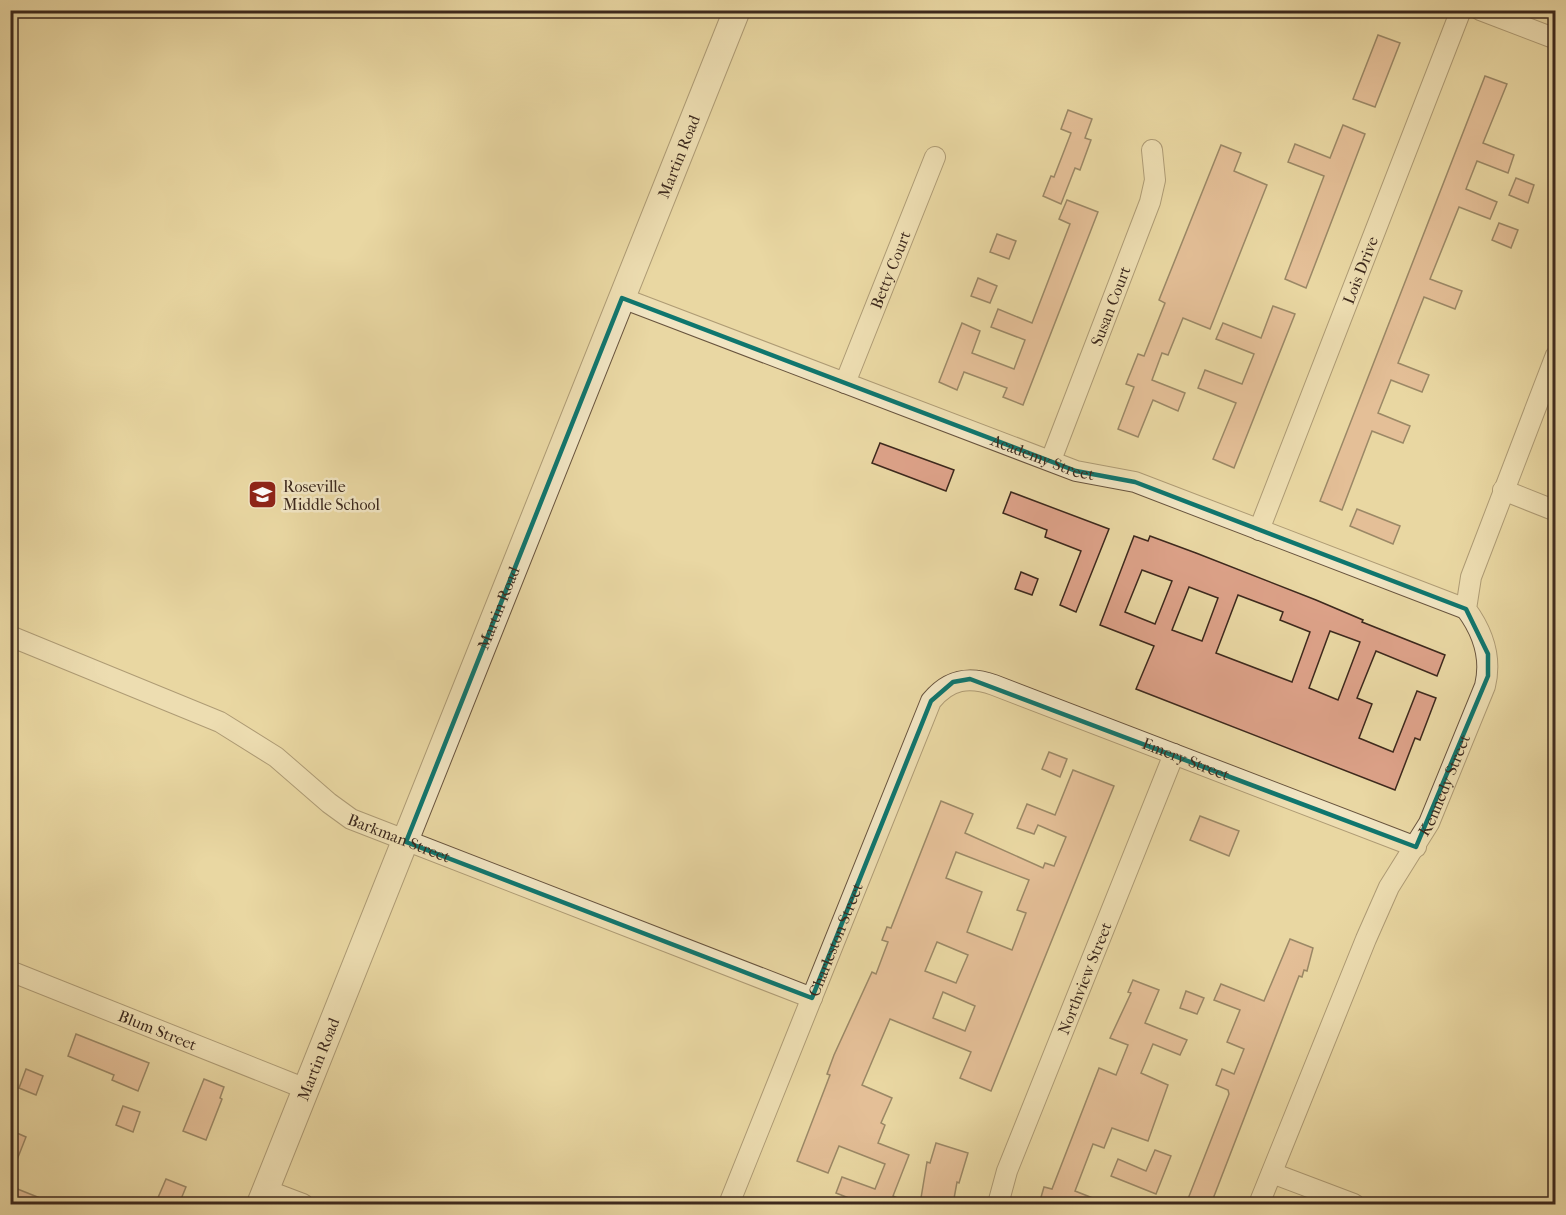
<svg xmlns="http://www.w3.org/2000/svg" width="1566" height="1215" font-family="'IM FELL French Canon',serif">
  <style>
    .building { fill: #dda289; stroke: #3d291d; stroke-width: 1.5; fill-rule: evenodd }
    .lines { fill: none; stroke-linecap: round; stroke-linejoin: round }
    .minor-casing { stroke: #68543e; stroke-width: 22 }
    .tertiary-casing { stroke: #68543e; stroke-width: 28 }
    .minor { stroke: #f1e5c3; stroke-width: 20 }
    .tertiary { stroke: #f1e5c3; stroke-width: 26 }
    .marked { fill: none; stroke: #0f766e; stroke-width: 4.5; stroke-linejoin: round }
    .labels { text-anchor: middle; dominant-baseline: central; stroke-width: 5; stroke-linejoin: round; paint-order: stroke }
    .street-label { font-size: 16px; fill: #3d291d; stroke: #f1e5c3 }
    .poi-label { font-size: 16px; fill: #3d291d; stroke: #f1e5c3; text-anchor: start }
  </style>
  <rect width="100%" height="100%" fill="#e9d7a3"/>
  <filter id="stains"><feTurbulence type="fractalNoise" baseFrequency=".00333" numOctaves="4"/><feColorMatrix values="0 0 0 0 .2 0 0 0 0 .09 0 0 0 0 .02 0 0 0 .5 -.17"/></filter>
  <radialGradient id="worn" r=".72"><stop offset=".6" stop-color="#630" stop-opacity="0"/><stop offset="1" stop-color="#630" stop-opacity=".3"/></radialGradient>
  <g class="building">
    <path d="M1378 35 1400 43 1375 107 1353 99Z"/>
    <path d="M1485 76 1507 84 1483 143 1514 155 1508 173 1477 161 1466 189 1497 202 1490 219 1459 207 1430 279 1462 291 1455 309 1424 297 1398 363 1429 375 1422 392 1391 380 1378 413 1410 426 1403 443 1372 431 1342 510 1320 501Z"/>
    <path d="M1068 110 1092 119 1085 138 1091 140 1080 170 1075 168 1061 204 1043 196 1051 176 1054 177 1071 133 1061 129Z"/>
    <path d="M1343 125 1365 134 1306 288 1285 279 1324 176 1288 162 1295 144 1330 158Z"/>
    <path d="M1221 145 1241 153 1234 171 1267 185 1210 329 1183 318 1168 355 1162 353 1152 380 1185 393 1178 411 1153 400 1138 437 1118 429 1134 387 1126 384 1138 354 1144 356 1165 303 1159 300Z"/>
    <path d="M1516 178 1534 185 1528 203 1509 195Z"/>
    <path d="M1067 200 1098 212 1023 405 1003 397 1007 388 964 372 957 390 939 382 962 323 980 331 972 353 1014 369 1025 340 991 327 998 309 1032 323 1070 224 1059 219Z"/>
    <path d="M1499 223 1518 230 1511 248 1492 240Z"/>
    <path d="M997 234 1016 241 1009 259 990 252Z"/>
    <path d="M978 278 997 286 990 303 971 296Z"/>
    <path d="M1273 306 1295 314 1234 468 1213 459 1236 403 1198 388 1205 370 1242 384 1254 354 1216 339 1223 323 1261 338Z"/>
    <path d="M880 443 954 470 946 491 872 463Z"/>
    <path d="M1011 492 1109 529 1076 612 1060 605 1081 551 1045 537 1047 530 1003 513Z"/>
    <path d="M1357 509 1400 526 1393 544 1350 526Z"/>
    <path d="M1134 536 1148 541 1150 536 1196 553 1316 600 1363 620 1362 622 1445 655 1437 676 1376 651 1357 698 1372 704 1359 738 1393 752 1417 691 1436 698 1420 740 1415 738 1395 790 1136 689 1154 646 1100 625ZM1142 570 1172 581 1155 624 1125 612ZM1189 587 1218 598 1202 641 1172 630ZM1238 595 1283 612 1280 620 1310 632 1292 682 1216 653ZM1330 631 1360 642 1338 700 1309 688Z"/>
    <path d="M1021 572 1038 579 1032 595 1015 589Z"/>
    <path d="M1049 752 1067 759 1060 777 1042 769Z"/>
    <path d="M1073 770 1114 786 991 1091 960 1078 971 1052 890 1019 862 1085 892 1098 881 1123 885 1125 878 1143 909 1155 893 1196 911 1204H864L836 1193 842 1177 875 1189 885 1164 839 1146 828 1173 797 1161 830 1075 827 1074 834 1055 872 972 876 974 888 942 882 940 887 927 891 928 941 801 973 814 965 833 1043 868 1045 863 1054 866 1066 837 1038 825 1034 834 1017 828 1027 804 1055 815ZM956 852 1029 880 1017 910 1026 913 1012 950 967 932 982 892 946 878ZM937 942 968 955 956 983 925 971ZM943 992 975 1006 965 1031 933 1018Z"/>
    <path d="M1200 816 1239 831 1229 856 1190 840Z"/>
    <path d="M1290 939 1313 948 1307 971 1304 970 1302 977 1299 976 1211 1204H1186L1229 1094 1228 1090 1216 1085 1222 1069 1234 1074 1244 1049 1227 1042 1240 1010 1214 1000 1221 984 1264 1001Z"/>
    <path d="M1133 980 1159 990 1145 1023 1187 1040 1180 1055 1153 1044 1141 1073 1168 1085 1148 1141 1112 1128 1104 1148 1093 1144 1075 1191 1108 1204H1039L1044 1187 1052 1189 1099 1068 1116 1075 1128 1045 1110 1038 1131 993 1128 992Z"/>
    <path d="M1186 991 1204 998 1197 1014 1180 1008Z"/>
    <path d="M76 1034 149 1063 138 1091 112 1080 114 1075 68 1056Z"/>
    <path d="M26 1069 43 1076 36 1095 19 1088Z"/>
    <path d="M204 1079 224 1087 220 1098 222 1099 206 1140 183 1131Z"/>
    <path d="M123 1106 140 1112 133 1132 116 1125Z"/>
    <path d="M10 1130 26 1137 11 1175H10Z"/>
    <path d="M936 1143 968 1153 959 1183 957 1182 953 1204H920L927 1162 930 1163Z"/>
    <path d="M1155 1150 1171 1156 1156 1194 1111 1176 1118 1159 1146 1171Z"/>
    <path d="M166 1179 186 1187 179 1204 157 1200Z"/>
    <path d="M10 1186 55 1204H10Z"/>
  </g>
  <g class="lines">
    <defs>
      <g id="minor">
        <path d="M1480 10 1556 39"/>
        <path id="s1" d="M622 298 1076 471 1135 482 1466 609"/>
        <path id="s2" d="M845 383 935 157"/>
        <path id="s3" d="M1051 460 1150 202 1155 180 1152 150"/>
        <path d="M1503 490 1556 511"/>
        <path id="s4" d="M1259 530 1461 10"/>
        <path id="s5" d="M10 636 220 722 276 757 329 803 351 819 812 998"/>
        <path id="s6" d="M10 971 306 1089"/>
        <path d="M1272 1173 1354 1204"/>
        <path d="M266 1190 303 1204"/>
        <path id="s7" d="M729 1204 931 701C949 679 969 676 994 685L1416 847"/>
        <path id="s8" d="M998 1204 1007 1171 1174 754"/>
        <path id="s9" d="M1259 1204 1366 939 1389 887 1429 823 1485 686C1492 657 1483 632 1466 609L1471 577 1556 355"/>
      </g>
      <g id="tertiary">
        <path id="s10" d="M260 1204 737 10"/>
      </g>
    </defs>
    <use href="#minor" class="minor-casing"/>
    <use href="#tertiary" class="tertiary-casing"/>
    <use href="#minor" class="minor"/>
    <use href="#tertiary" class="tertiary"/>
  </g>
  <path d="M0 0H1566V1215H0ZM622 298 1076 471 1135 482 1466 609 1488 654V676L1416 847 970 679 953 682 931 701 812 998 406 842Z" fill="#e9d7a3" fill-opacity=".55" fill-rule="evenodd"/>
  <path class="marked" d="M622 298 1076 471 1135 482 1466 609 1488 654V676L1416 847 970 679 953 682 931 701 812 998 406 842Z"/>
  <defs>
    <symbol id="school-square" viewBox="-11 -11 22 22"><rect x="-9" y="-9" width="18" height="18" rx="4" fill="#8f2418" stroke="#f1e5c3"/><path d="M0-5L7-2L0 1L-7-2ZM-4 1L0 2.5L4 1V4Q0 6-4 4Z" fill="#fff"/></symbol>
  </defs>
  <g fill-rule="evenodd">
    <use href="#school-square" x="246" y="478" width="33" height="33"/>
  </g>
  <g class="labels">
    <g class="street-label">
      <text stroke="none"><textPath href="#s10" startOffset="1128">Martin Road</textPath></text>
      <text stroke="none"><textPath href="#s2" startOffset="122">Betty Court</textPath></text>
      <text stroke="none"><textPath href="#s4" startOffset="279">Lois Drive</textPath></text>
      <text stroke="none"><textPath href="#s3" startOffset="165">Susan Court</textPath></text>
      <text stroke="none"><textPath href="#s1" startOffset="450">Academy Street</textPath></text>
      <text stroke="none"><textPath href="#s10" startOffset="642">Martin Road</textPath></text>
      <text stroke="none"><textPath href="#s7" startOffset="818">Emery Street</textPath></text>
      <text stroke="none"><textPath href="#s9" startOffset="459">Kennedy Street</textPath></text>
      <text stroke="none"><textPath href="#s5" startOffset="442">Barkman Street</textPath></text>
      <text stroke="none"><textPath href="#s7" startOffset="285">Charleston Street</textPath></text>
      <text stroke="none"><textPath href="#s8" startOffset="242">Northview Street</textPath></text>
      <text stroke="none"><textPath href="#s6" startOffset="159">Blum Street</textPath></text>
      <text stroke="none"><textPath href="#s10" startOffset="156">Martin Road</textPath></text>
    </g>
    <g class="poi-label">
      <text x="283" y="486">Roseville<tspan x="283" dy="18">Middle School</tspan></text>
    </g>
  </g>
  <rect width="1566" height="1215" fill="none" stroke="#e9d7a3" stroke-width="36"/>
  <rect x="12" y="12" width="1542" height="1191" fill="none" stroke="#3d291d" stroke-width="3"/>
  <rect x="18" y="18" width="1530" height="1179" fill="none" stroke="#3d291d" stroke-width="1.5"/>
  <rect width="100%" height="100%" filter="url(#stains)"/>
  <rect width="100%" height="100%" fill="url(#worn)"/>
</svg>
